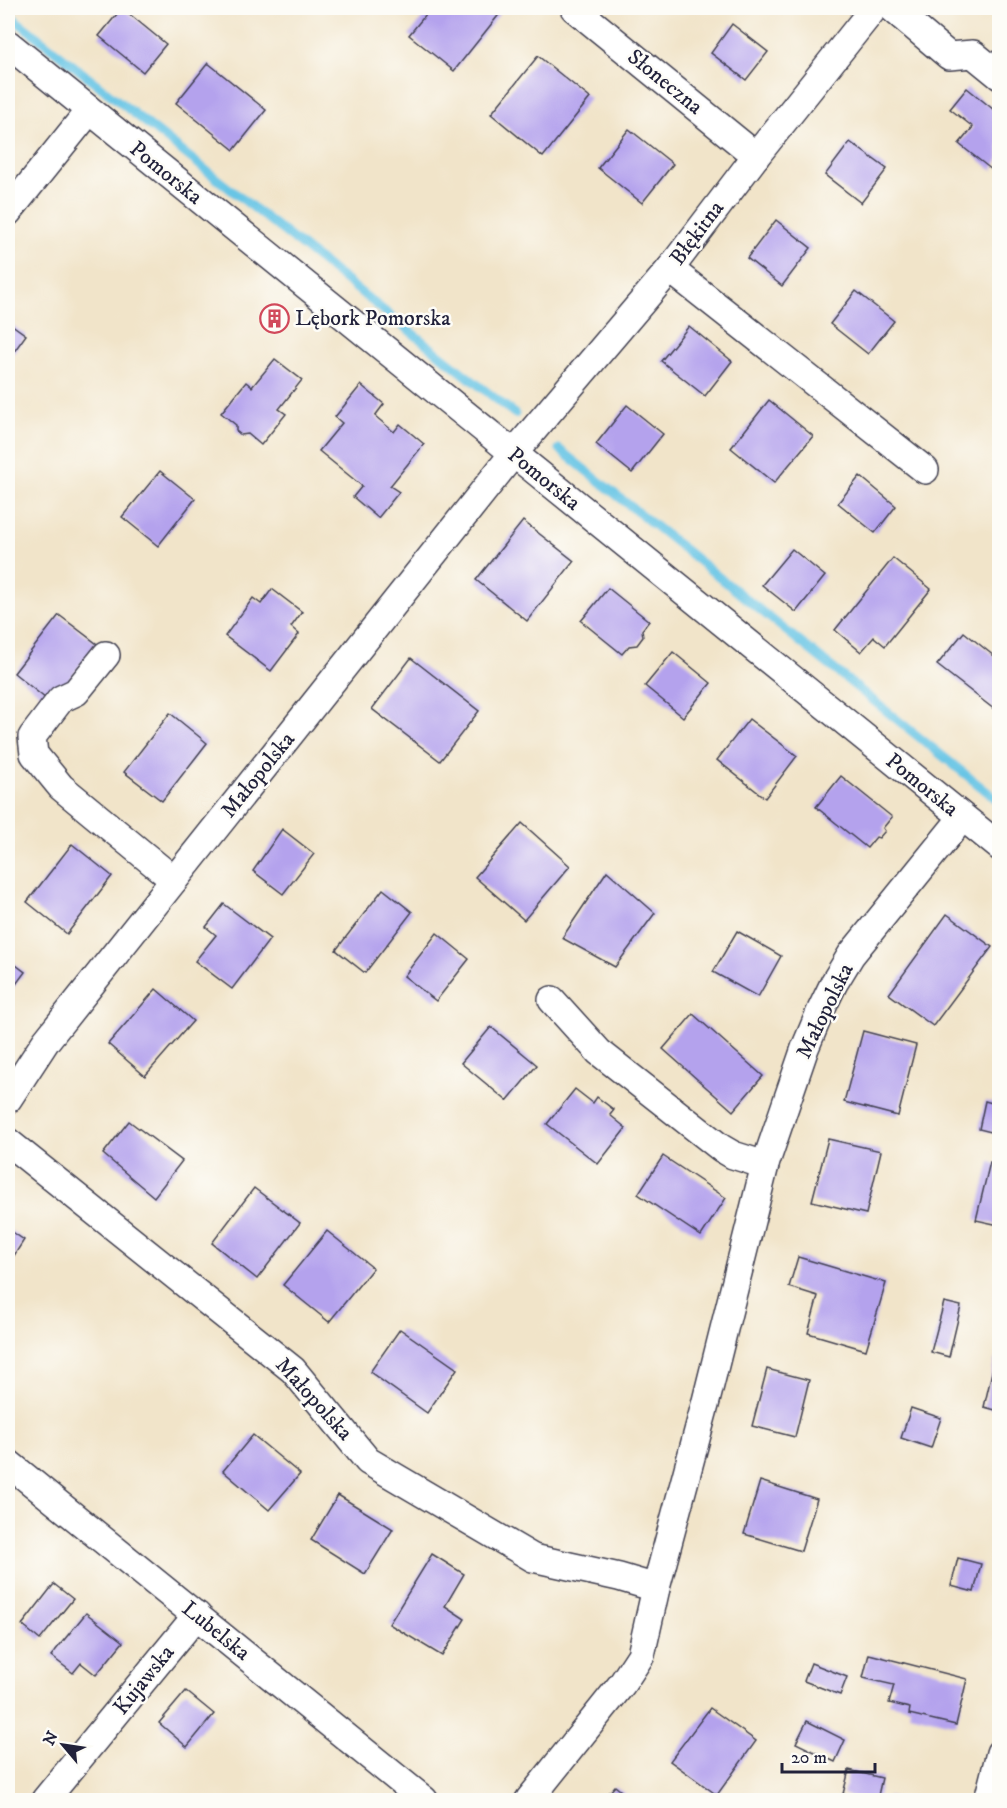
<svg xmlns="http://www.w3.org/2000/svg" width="1007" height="1808" font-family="'IM FELL DW Pica',serif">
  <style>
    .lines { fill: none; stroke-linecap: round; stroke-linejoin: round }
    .stream { stroke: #67c5e5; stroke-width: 9 }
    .building { fill: #b4a2ed }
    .minor-casing { stroke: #413f50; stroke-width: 30 }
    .minor { stroke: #fff; stroke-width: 27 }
    .labels { text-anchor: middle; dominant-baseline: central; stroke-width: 5; stroke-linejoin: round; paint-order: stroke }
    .street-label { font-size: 22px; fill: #22223b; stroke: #fdfcf7 }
    .poi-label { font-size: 22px; fill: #22223b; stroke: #fdfcf7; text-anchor: start }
  </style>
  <rect width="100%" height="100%" fill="#fdfcf7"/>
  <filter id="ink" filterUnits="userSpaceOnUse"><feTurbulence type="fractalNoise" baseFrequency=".0167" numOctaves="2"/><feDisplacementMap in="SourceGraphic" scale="12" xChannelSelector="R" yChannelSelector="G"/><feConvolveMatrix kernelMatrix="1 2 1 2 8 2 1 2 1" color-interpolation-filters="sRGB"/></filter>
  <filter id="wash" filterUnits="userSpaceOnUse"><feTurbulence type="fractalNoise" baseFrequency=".008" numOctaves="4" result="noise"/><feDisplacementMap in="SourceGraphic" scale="24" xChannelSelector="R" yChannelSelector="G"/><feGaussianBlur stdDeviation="1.35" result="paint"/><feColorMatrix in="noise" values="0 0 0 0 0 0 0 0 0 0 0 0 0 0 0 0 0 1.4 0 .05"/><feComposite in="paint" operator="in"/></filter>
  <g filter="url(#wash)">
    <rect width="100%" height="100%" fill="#f1e4c9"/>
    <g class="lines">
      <g class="stream">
        <path d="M8 14 515 414"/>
        <path d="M559 449 1000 802"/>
      </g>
    </g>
    <g id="blocks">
      <g class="building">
        <path d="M122 8 166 44 143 72 99 36Z"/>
        <path d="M431 8H496L501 12 454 71 409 35Z"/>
        <path d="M732 24 768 52 746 80 711 53Z"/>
        <path d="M538 56 590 98 543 157 491 114Z"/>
        <path d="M208 63 266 110 234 150 176 103Z"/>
        <path d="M967 88 999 114V159L992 170 959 144 973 127 950 109Z"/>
        <path d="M629 129 673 164 642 203 598 168Z"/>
        <path d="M850 142 887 169 861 203 825 175Z"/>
        <path d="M776 220 811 248 782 286 747 258Z"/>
        <path d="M856 291 894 321 868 354 830 324Z"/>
        <path d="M271 307 286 319 277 329 263 318Z"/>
        <path d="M8 322 26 335 8 360Z"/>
        <path d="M689 326 732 361 705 396 661 361Z"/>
        <path d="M275 359 302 380 279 409 286 414 261 445 248 434 241 435 236 431V425L221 413 246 382 252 387Z"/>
        <path d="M361 385 384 404 375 416 394 432 400 424 424 444 390 486 399 492 378 518 353 497 362 486 319 451 342 423 335 417Z"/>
        <path d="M769 400 813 436 774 483 731 448Z"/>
        <path d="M627 405 663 434 632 473 596 444Z"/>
        <path d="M160 471 195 499 158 546 122 517Z"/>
        <path d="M860 476 896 506 875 533 838 503Z"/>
        <path d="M523 521 574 561 527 621 476 580Z"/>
        <path d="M792 549 825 576 796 612 762 585Z"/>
        <path d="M893 558 931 589 885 646 874 637 861 652 835 630Z"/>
        <path d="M608 588 649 621 642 630 643 637 637 645 629 646 622 654 581 621Z"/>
        <path d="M272 589 302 612 291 627 299 634 271 671 225 636 253 598 261 604Z"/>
        <path d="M59 615 97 644 51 703 14 673Z"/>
        <path d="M964 632 999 660V713L937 665Z"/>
        <path d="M673 652 711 683 683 717 645 686Z"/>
        <path d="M411 658 479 711 440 761 372 709Z"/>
        <path d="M170 713 207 743 162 801 124 772Z"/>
        <path d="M749 719 797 756 765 798 717 760Z"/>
        <path d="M841 776 892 817 883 828 885 831 879 838 876 837 867 848 816 807Z"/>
        <path d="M522 823 570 866 524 920 475 877Z"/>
        <path d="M282 829 314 854 283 894 253 871Z"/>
        <path d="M72 844 112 876 67 934 27 902Z"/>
        <path d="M607 871 655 913 615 967 562 938Z"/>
        <path d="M383 889 412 912 365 973 336 950Z"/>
        <path d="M224 904 270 939 232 989 195 961 216 935 206 927Z"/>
        <path d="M947 914 992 947 933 1026 889 994Z"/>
        <path d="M737 931 781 956 758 997 713 972Z"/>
        <path d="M437 933 469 959 436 1001 404 976Z"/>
        <path d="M8 959 25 972 8 995Z"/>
        <path d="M156 989 193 1021 145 1076 108 1044Z"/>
        <path d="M693 1014 763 1076 733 1111 663 1049Z"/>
        <path d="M491 1027 537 1065 507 1101 461 1063Z"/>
        <path d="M863 1031 916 1045 898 1116 844 1102Z"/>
        <path d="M575 1089 593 1103 597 1097 614 1110 610 1115 626 1128 598 1164 547 1124Z"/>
        <path d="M985 1101 999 1105V1134L979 1129Z"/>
        <path d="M129 1121 182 1161 154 1197 103 1154Z"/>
        <path d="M828 1139 881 1151 866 1214 812 1201Z"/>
        <path d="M663 1156 726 1198 701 1236 638 1194Z"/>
        <path d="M990 1162 999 1165V1225L976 1220Z"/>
        <path d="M254 1188 300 1223 257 1279 212 1243Z"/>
        <path d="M8 1229 24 1240 8 1265Z"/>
        <path d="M327 1231 373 1268 329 1322 283 1285Z"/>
        <path d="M798 1257 886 1283 866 1350 808 1333 818 1296 789 1287Z"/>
        <path d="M944 1302 961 1306 949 1357 931 1352Z"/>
        <path d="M400 1329 457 1369 427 1413 370 1372Z"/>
        <path d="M995 1359 999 1360V1411L984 1407Z"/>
        <path d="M767 1369 809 1380 795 1437 752 1426Z"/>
        <path d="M911 1408 941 1418 931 1448 901 1438Z"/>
        <path d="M253 1435 300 1474 269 1510 223 1471Z"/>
        <path d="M760 1481 817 1499 801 1551 744 1534Z"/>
        <path d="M338 1495 393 1529 365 1574 311 1540Z"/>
        <path d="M432 1554 464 1574 445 1606 465 1619 442 1656 389 1624Z"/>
        <path d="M958 1558 981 1564 974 1592 951 1586Z"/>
        <path d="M54 1584 73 1599 40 1640 22 1625Z"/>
        <path d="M86 1613 123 1642 96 1675 81 1663 73 1673 51 1656Z"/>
        <path d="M869 1654 967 1679 956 1725 909 1714 910 1708 889 1703 894 1685 863 1678Z"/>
        <path d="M811 1663 847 1677 840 1695 804 1681Z"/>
        <path d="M186 1691 214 1714 187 1747 159 1723Z"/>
        <path d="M710 1708 756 1741 717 1795 670 1761Z"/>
        <path d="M807 1721 845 1740 835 1762 796 1743Z"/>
        <path d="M849 1770 882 1778 877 1800H867L843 1794Z"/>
        <path d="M615 1786 632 1800H603Z"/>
        <path d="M887 1796 900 1800H886Z"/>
      </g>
    </g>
  </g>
  <g filter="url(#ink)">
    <use href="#blocks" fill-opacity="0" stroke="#413f50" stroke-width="1.5"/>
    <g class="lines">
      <defs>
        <g id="minor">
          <path d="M574 8 756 156"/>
          <path d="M892 8 949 56 973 54 1000 76"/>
          <path d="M8 44 1000 847"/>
          <path d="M8 212 89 111"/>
          <path d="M670 269 925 470"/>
          <path d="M106 655 76 692 61 699 32 737 34 754 61 787 174 880"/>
          <path d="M552 1000 599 1052 721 1148 733 1155 765 1165"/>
          <path d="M8 1099 46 1041 513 454 670 269 756 156 874 8"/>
          <path d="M8 1142 293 1370 368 1461 533 1558 619 1577 656 1588"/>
          <path d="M8 1463 424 1800"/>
          <path d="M45 1800 197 1615"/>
          <path d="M529 1800 622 1684 641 1655 656 1588 705 1405 765 1165 805 1048 821 1010 834 983 851 955 962 818"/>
          <path d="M988 1800 1000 1753"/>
        </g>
      </defs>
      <use href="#minor" class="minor-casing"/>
      <use href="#minor" class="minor"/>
    </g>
  </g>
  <defs>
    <symbol id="building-ring" viewBox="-11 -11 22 22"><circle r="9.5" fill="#fdfcf7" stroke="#d1495b" stroke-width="1.5"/><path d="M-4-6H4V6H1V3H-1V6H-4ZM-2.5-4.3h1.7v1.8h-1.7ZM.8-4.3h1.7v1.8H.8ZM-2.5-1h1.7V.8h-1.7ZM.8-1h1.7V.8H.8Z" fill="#d1495b"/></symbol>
  </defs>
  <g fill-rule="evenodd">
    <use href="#building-ring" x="258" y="302" width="33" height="33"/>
  </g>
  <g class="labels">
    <g class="street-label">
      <text transform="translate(665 82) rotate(39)">Słoneczna</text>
      <text transform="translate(166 173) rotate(39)">Pomorska</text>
      <text transform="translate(697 233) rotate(-53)">Błękitna</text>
      <text transform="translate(544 479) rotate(39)">Pomorska</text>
      <text transform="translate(258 775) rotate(-51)">Małopolska</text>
      <text transform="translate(922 785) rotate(39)">Pomorska</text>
      <text transform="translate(825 1011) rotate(-64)">Małopolska</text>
      <text transform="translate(314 1399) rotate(48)">Małopolska</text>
      <text transform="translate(216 1631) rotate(39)">Lubelska</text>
      <text transform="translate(144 1680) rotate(-51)">Kujawska</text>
    </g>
    <g class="poi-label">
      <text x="295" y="318">Lębork Pomorska</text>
    </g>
  </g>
  <rect width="1007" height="1808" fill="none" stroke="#fdfcf7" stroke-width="30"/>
  <g transform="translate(63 1745) rotate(299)" stroke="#fdfcf7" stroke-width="4.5" paint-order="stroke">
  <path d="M0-4.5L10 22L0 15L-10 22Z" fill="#22223b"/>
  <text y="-9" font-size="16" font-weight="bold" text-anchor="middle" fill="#22223b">N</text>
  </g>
  <path d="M782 1763v9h93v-9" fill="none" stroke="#22223b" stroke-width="3"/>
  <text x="791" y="1763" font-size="18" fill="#22223b" stroke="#fdfcf7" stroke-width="4.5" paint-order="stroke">20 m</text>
</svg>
